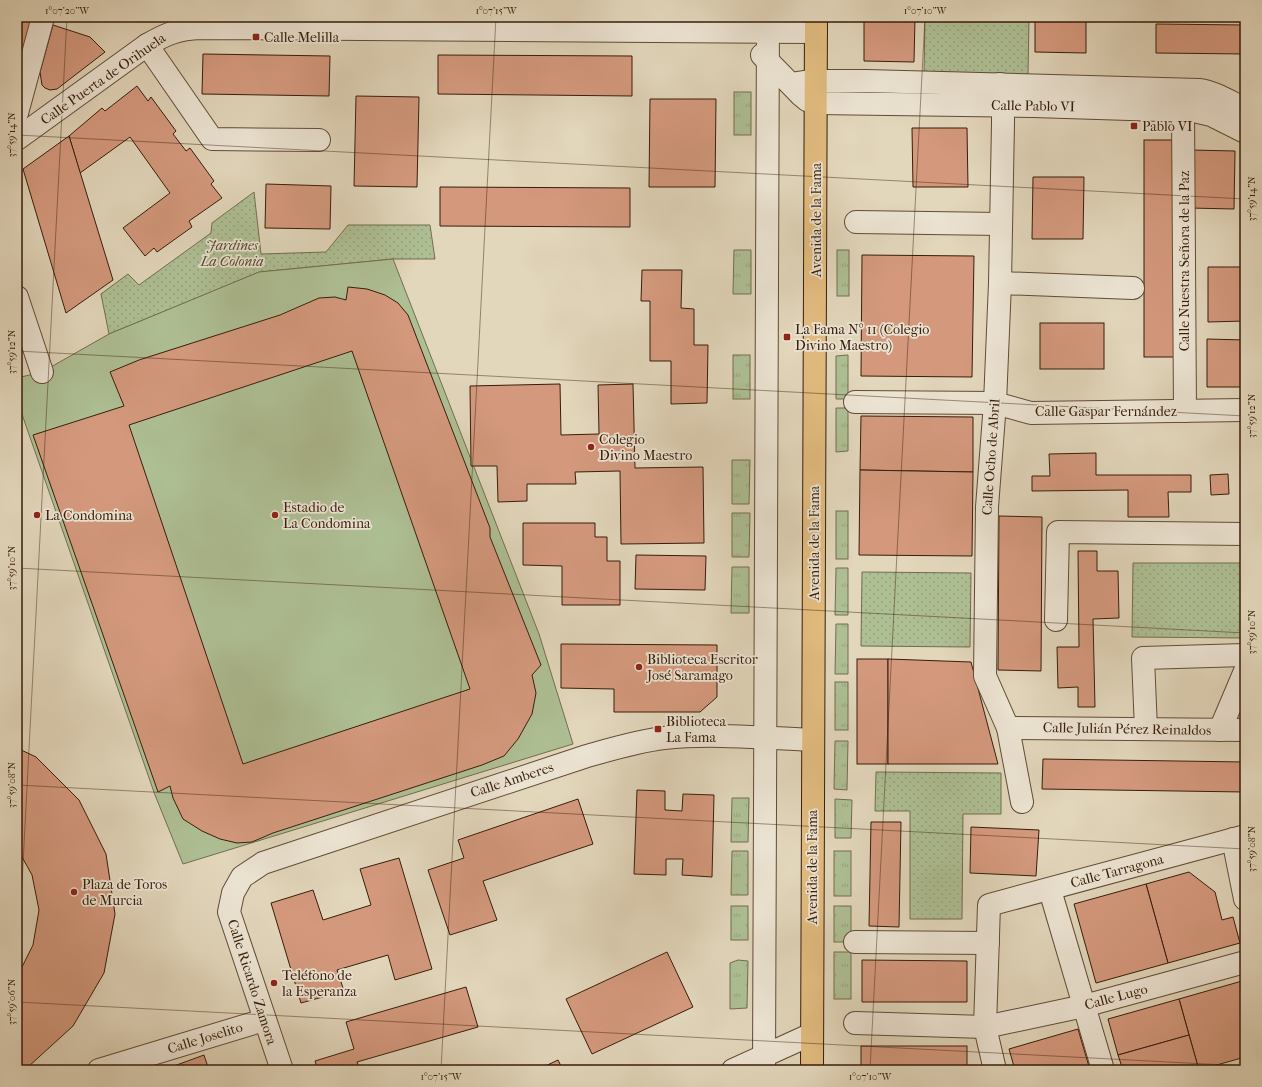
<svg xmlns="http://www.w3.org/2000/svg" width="1262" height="1087" font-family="'IM FELL French Canon',serif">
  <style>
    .grass { fill: url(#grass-tufts); stroke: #726e4f }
    .park { fill: url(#park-dots); stroke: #726e4f }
    .pitch { fill: #aebf94; stroke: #726e4f }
    .building { fill: #d4997d; stroke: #371d0a; fill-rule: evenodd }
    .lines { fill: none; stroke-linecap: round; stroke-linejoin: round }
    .minor-casing { stroke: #624b36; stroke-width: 24 }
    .major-casing { stroke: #371d0a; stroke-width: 24 }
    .minor { stroke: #ece4d3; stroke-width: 22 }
    .major { stroke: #e1bb7e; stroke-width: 22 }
    .ticks { fill: none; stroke: #371d0a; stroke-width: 1; stroke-opacity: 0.45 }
    .poi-dot { fill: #8f2418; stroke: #ece4d3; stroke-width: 1.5 }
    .labels { text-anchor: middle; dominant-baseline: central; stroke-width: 3.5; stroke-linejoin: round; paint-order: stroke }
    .poi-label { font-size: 14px; fill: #371d0a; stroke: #ece4d3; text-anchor: start }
    .street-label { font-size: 14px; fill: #371d0a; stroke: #ece4d3 }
    .park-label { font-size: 14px; font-style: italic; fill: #55462c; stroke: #ece4d3 }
    .neatline { fill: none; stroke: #371d0a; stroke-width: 1.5 }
    .ticks-label { font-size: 10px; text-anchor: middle; fill: #371d0a }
  </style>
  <defs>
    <pattern id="grass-tufts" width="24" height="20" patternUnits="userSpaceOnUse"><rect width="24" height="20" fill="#aebf94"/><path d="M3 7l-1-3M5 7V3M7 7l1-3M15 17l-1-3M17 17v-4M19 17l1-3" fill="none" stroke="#96a47e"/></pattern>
    <pattern id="park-dots" width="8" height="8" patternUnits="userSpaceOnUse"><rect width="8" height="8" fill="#aebf94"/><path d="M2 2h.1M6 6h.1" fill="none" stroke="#96a47e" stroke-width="1.8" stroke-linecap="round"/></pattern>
  </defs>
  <rect width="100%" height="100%" fill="#e2d6bb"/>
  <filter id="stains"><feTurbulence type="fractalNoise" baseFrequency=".005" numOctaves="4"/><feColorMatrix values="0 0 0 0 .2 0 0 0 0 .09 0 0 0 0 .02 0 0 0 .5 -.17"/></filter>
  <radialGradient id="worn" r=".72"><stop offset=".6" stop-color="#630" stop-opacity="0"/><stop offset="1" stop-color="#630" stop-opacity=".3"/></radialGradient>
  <g class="grass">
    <rect x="734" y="92" width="17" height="43"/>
    <path d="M734 250H751V294H733Z"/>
    <rect x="837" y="250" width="12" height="46"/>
    <rect x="733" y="355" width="17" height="44"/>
    <path d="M848 355V399H836V356Z"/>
    <path d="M836 408H848V451L836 452Z"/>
    <path d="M732 460H750L749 504H732Z"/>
    <rect x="836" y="511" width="12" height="48"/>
    <path d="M732 513H750L749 557H732Z"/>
    <path d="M732 567H749V613H731Z"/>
    <path d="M836 568H848V615H835Z"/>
    <path d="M836 624H848V674H835Z"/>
    <rect x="835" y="682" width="13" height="48"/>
    <path d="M835 741H848L847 790 834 789Z"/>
    <path d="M732 798H749L748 842H731Z"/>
    <path d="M835 799 852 800 851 838H835Z"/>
    <path d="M732 851H748V895H731Z"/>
    <rect x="834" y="851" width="17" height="45"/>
    <rect x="731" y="906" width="17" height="34"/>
    <rect x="834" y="906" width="17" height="36"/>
    <rect x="834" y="952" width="17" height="47"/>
    <path d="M738 960 748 961 747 1008 730 1009V963Z"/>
  </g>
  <g class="park">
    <path d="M925 17H1029L1028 75 924 73Z"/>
    <path d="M254 192 261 254 326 252 348 225H430L435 259H393L260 272 109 334 101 294 128 274 139 285 211 233 212 223Z"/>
    <path d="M1133 563H1245V638L1132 637Z"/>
    <path d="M862 572 971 573 970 647 861 646Z"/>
    <path d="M876 772 1001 773V814H963L962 919H910V811H875Z"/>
  </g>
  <path class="pitch" d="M393 259 539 634 573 744 183 864 155 795 17 400V378L42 372 109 334 259 272Z"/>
  <g class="building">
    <path d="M17 17H32L17 73Z"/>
    <path d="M864 17H915L914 62 864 61Z"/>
    <path d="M1035 17H1086V53L1035 52Z"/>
    <path d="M1156 24 1245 25V54L1156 53Z"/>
    <path d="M53 25 90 37 105 52 57 89 50 90 45 88 42 85 40 72Z"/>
    <path d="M203 54 330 56 329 96 202 94Z"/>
    <path d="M438 55 632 56V96L438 94Z"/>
    <path d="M137 86 148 101 151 97 176 131 173 134 186 151 190 148 214 181 211 184 222 198 189 221 192 227 157 252 154 248 145 256 123 228 170 193 130 137 80 173 69 136 102 108 105 111Z"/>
    <path d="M356 96 419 97 417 187 354 186Z"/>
    <path d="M650 99H716L715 187H649Z"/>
    <path d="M912 128H967L968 187H913Z"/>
    <path d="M69 136 113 280 66 313 23 169Z"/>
    <rect x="1144" y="140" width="32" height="217"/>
    <path d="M1191 150 1235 151 1234 209 1190 208Z"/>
    <path d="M1033 177H1084L1083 239H1032Z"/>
    <path d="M1244 178H1245V214H1243Z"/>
    <path d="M266 184 331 186 330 229 265 228Z"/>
    <path d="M440 187 630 188V227L440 226Z"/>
    <path d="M862 255 974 256 972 377 861 376Z"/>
    <path d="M1208 267H1245V321L1208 322Z"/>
    <path d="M642 270H682L681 308 694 309V345H708L707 403 671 404V361H650V301H641Z"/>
    <path d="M348 287 367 289 385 295 398 303 408 315 490 528V537L541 665 532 675 536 693 532 714 518 739 504 756 482 765 273 833 252 842 237 843 220 839 202 831 183 819 173 798 170 786 158 792 33 435 124 406 110 372 139 360 280 315 319 298 335 297 346 300ZM352 351 470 689 243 764 129 425Z"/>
    <rect x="1040" y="323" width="64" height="46"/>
    <path d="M1207 339 1245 340V387H1207Z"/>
    <path d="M560 384 561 435 599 434 598 385 633 384 635 468 703 467 704 543 621 544 620 471 575 472 576 484H527V501L498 502 497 466H471L470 386Z"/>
    <path d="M861 416 973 417V472L860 470Z"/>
    <path d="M1096 453V475H1191V492H1168L1169 517H1128V490L1032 491V476H1050L1049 454Z"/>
    <path d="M860 470 973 472 972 556 859 555Z"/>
    <path d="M1228 474 1229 494 1211 495 1210 475Z"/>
    <path d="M999 516 1042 517 1041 671 998 670Z"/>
    <path d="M523 523H595V537H607V561H620V605H562V566L523 565Z"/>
    <path d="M1078 551H1097V571H1118L1119 618 1093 619 1095 707H1078V687L1058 688 1057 647H1079Z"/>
    <path d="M636 555 706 556 705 590 635 589Z"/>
    <path d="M561 644 717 645V697L700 712H614V689L561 688Z"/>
    <rect x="857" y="659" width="31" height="105"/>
    <path d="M888 659 971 662 998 764H888Z"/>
    <path d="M17 748 36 757 79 800 106 854 115 914 104 973 73 1026 28 1067 20 1070H17V977L33 945 39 910 32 875 17 848Z"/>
    <path d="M1043 759 1245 762V792L1042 789Z"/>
    <path d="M637 790 665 791V810L682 811 683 794 714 795 712 877 682 875 683 859H666V875L634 874Z"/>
    <path d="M578 799 593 844 483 881 497 920 450 935 428 870 464 858 458 840Z"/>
    <path d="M871 822H901L899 927 869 926Z"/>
    <path d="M971 827 1039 830 1036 876 970 873Z"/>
    <path d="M399 858 432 969 395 980 388 955 337 970 344 991 301 1003 271 903 313 890 323 920 371 905 360 869Z"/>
    <path d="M1189 872 1215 892 1222 920 1233 917 1240 943 1168 963 1146 884Z"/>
    <path d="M1146 884 1168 963 1096 983 1074 904Z"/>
    <path d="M667 952 693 1007 592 1054 566 999Z"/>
    <path d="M862 960 967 961V1002H862Z"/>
    <path d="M1242 981 1245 991V1057L1199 1070 1179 999Z"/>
    <path d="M466 987 478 1027 357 1062 360 1070H318L315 1061 354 1049 346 1022Z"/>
    <path d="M1179 999 1189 1035 1118 1055 1108 1019Z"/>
    <path d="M1078 1029 1090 1070H1015L1009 1049Z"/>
    <path d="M1189 1035 1199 1070H1123L1118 1055Z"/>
    <rect x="861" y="1046" width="106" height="24"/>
    <path d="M204 1055 209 1070H163Z"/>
    <path d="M558 1060 563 1070H537Z"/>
  </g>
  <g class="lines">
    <defs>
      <g id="minor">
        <path d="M147 45 212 139 319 140"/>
        <path d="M762 55 801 95 807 100 816 103 1033 106 1194 111 1211 115 1245 132"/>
        <path d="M797 83 810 81H866L1199 90C1215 92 1230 102 1245 109"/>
        <path d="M1000 84 1003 105V123L1000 283 995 403 987 507 985 676 1008 728 1022 802"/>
        <path d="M1183 111 1185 411"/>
        <path d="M17 113 43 17"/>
        <path d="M17 139 147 45C166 34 178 29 200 28L816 32"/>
        <path d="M856 222 1001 224"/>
        <path d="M1000 283 1133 288"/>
        <path d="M17 297 42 372"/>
        <path d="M855 402 995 403 1031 413 1245 410"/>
        <path d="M1056 620 1058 532 1245 534"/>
        <path d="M1008 728 1245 730"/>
        <path d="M1146 729 1143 658 1245 655"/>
        <path d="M1220 730 1245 671"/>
        <path d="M1233 839 1245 899"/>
        <path d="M1050 890 1103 1070"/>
        <path d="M855 942 988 943"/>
        <path d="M855 1023 985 1027 1084 1006 1245 962"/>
        <path d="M99 1070 264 1020"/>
        <path d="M282 1070 229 912 233 893 242 877 263 863 587 756C612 749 638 741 664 738 712 733 764 738 813 740"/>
        <path d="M733 1070 812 1034"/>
        <path d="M764 1070 768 17"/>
        <path d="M995 1070 985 1027 989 905 1245 836"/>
      </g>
      <path id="major" d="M812 1070 816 17"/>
    </defs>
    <use href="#minor" class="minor-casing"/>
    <use href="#major" class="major-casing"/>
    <use href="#minor" class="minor"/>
    <use href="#major" class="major"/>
  </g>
  <path class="ticks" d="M17 135 1245 199M17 351 1245 416M17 568 1245 633M17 785 1245 849M17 980 67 17M17 1002 1245 1066M441 1070 496 17M870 1070 925 17"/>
  <g class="poi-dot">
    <rect x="252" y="33" width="8" height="8" rx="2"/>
    <rect x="1130" y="122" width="8" height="8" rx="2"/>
    <rect x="783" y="333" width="8" height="8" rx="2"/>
    <circle cx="591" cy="447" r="4"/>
    <circle cx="37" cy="515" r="4"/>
    <circle cx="275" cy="515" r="4"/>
    <circle cx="639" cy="667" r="4"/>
    <rect x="654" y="725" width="8" height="8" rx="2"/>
    <circle cx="74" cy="892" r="4"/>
    <circle cx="274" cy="983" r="4"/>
  </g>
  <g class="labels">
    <g class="poi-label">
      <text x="264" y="37">Calle Melilla</text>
      <text x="1142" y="126">Pablo VI</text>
      <text x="795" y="329">La Fama Nº 11 (Colegio<tspan x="795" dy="16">Divino Maestro)</tspan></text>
      <text x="599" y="439">Colegio<tspan x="599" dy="16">Divino Maestro</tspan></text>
      <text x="283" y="507">Estadio de<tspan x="283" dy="16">La Condomina</tspan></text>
      <text x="45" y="515">La Condomina</text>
      <text x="647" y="659">Biblioteca Escritor<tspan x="647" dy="16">José Saramago</tspan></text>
      <text x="666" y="721">Biblioteca<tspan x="666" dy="16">La Fama</tspan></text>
      <text x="82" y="884">Plaza de Toros<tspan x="82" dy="16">de Murcia</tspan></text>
      <text x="282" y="975">Teléfono de<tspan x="282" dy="16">la Esperanza</tspan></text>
    </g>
    <g class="street-label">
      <text transform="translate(103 79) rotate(-35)">Calle Puerta de Orihuela</text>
      <text transform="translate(1033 106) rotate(1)">Calle Pablo VI</text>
      <text transform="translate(816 220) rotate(-90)">Avenida de la Fama</text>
      <text transform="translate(1184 261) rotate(-90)">Calle Nuestra Señora de la Paz</text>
      <text x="1106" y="411">Calle Gaspar Fernández</text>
      <text transform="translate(991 457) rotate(-86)">Calle Ocho de Abril</text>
      <text transform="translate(814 543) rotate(-90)">Avenida de la Fama</text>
      <text transform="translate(1127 729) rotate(1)">Calle Julián Pérez Reinaldos</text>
      <text transform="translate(512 780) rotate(-18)">Calle Amberes</text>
      <text transform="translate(812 867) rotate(-90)">Avenida de la Fama</text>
      <text transform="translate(1117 871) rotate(-15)">Calle Tarragona</text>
      <text transform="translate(252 982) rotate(72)">Calle Ricardo Zamora</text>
      <text transform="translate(1116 997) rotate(-15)">Calle Lugo</text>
      <text transform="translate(205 1038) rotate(-17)">Calle Joselito</text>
    </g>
    <g class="park-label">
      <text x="232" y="245">Jardines<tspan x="232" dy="16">La Colonia</tspan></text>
    </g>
  </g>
  <rect width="1262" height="1087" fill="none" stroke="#e2d6bb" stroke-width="44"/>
  <rect x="22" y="22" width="1218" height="1043" class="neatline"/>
  <g class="ticks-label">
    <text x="67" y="14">1°07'20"W</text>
    <text x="496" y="14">1°07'15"W</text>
    <text x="925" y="14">1°07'10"W</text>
    <text transform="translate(11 135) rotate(-90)" y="4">37°59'14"N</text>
    <text transform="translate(1251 199) rotate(-90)" y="4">37°59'14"N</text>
    <text transform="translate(11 352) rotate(-90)" y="4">37°59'12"N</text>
    <text transform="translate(1251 416) rotate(-90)" y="4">37°59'12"N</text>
    <text transform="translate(11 568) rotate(-90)" y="4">37°59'10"N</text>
    <text transform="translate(1251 632) rotate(-90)" y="4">37°59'10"N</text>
    <text transform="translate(11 785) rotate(-90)" y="4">37°59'08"N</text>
    <text transform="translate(1251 849) rotate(-90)" y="4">37°59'08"N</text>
    <text transform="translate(11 1002) rotate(-90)" y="4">37°59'06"N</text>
    <text x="441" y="1080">1°07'15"W</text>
    <text x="870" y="1080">1°07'10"W</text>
  </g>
  <rect width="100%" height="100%" filter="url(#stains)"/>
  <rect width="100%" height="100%" fill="url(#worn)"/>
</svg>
